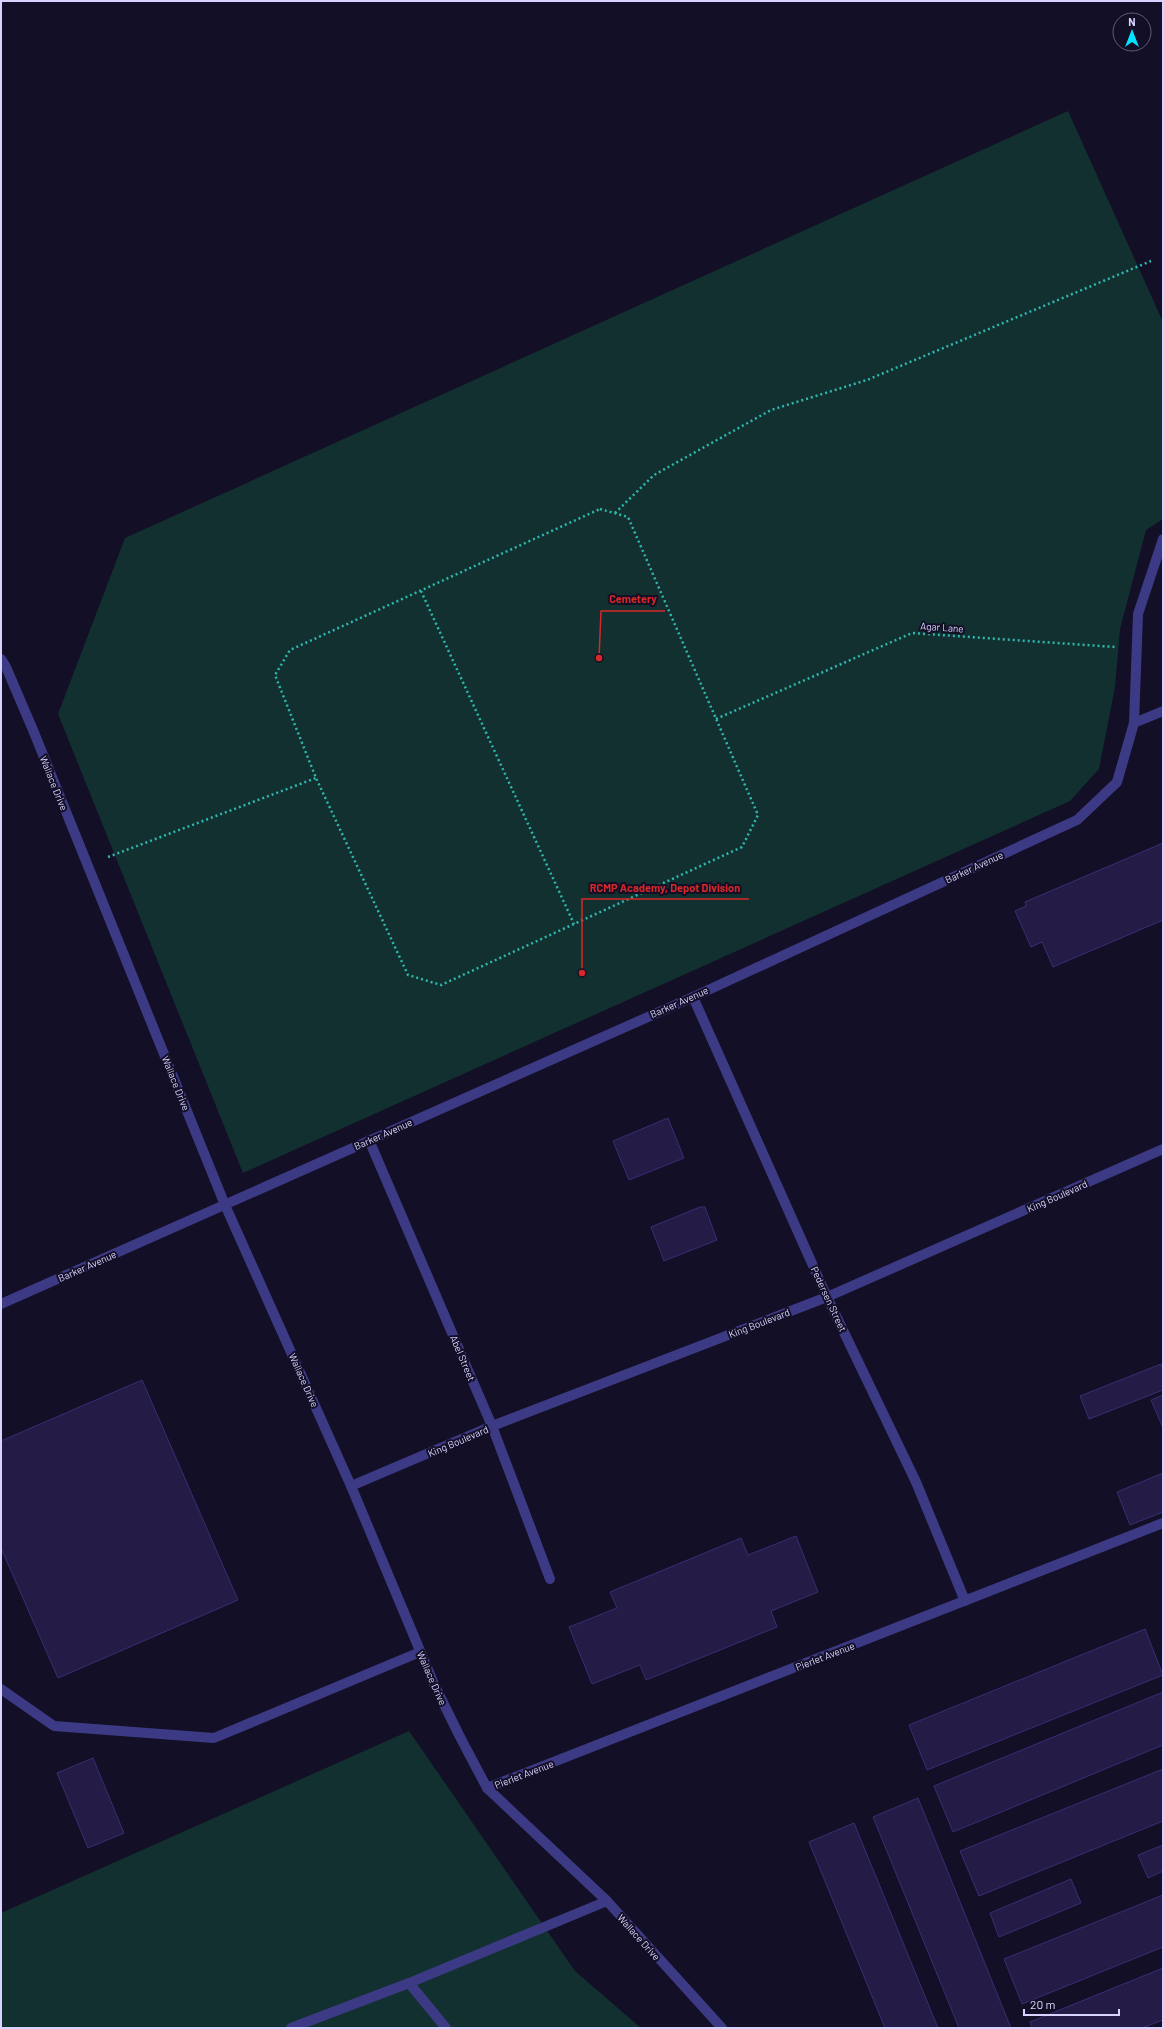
<svg xmlns="http://www.w3.org/2000/svg" width="1164" height="2029" font-family="Barlow,sans-serif">
  <style>
    .green { fill: #12302f }
    .building { fill: #241b47; stroke: #3b2d73 }
    .lines { fill: none; stroke-linecap: round; stroke-linejoin: round }
    .path { stroke: #2fb8b0; stroke-width: 2.5; stroke-dasharray: 2 3; stroke-linecap: butt }
    .lane { stroke: #3d3a85; stroke-width: 10 }
    .street { stroke: #3d3a85; stroke-width: 10 }
    .labels { text-anchor: middle; dominant-baseline: central; stroke-width: 4; stroke-linejoin: round; paint-order: stroke }
    .street-label { font-size: 10px; fill: #d9d4ff; stroke: #130f26 }
    .leader { fill: none; stroke: #d62828; stroke-width: 1.5 }
    .callout-dot { fill: #d62828; stroke: #130f26; stroke-width: 1.5 }
    .callout-label { font-size: 11px; text-anchor: middle; font-weight: bold; fill: #d62828; stroke: #130f26; stroke-width: 4; stroke-linejoin: round; paint-order: stroke }
  </style>
  <rect width="100%" height="100%" fill="#130f26"/>
  <g class="green">
    <path d="M1068 111 1163 322V519L1146 530 1120 629 1115 687 1099 769 1070 801 243 1173 58 714 125 538Z"/>
    <path d="M409 1731 575 1971 641 2028H1V1913Z"/>
  </g>
  <g class="building">
    <path d="M1163 843V920L1053 967 1042 942 1031 947 1015 911 1026 906 1025 902Z"/>
    <path d="M668 1118 684 1158 629 1180 613 1141Z"/>
    <path d="M700 1207H705L717 1240 664 1261 651 1227Z"/>
    <path d="M1161 1364 1163 1370V1390L1089 1419 1080 1396Z"/>
    <path d="M142 1380 238 1600 58 1678 1 1548V1441Z"/>
    <path d="M1163 1395V1428L1151 1400Z"/>
    <path d="M1163 1473V1512L1130 1525 1117 1492Z"/>
    <path d="M796 1536 818 1592 771 1611 777 1627 646 1680 640 1665 592 1684 569 1627 617 1608 610 1592 741 1538 748 1555Z"/>
    <path d="M1145 1629 1163 1675 927 1770 909 1725Z"/>
    <path d="M1163 1692V1745L953 1832 934 1786Z"/>
    <path d="M93 1758 124 1833 88 1848 57 1773Z"/>
    <path d="M1163 1769V1821L979 1896 960 1851Z"/>
    <path d="M918 1798 1011 2028H959L873 1817Z"/>
    <path d="M854 1823 938 2028H885L809 1842Z"/>
    <path d="M1163 1845V1871L1148 1878 1138 1855Z"/>
    <path d="M1071 1879 1081 1903 999 1937 990 1913Z"/>
    <path d="M1163 1895V1947L1022 2004 1004 1959Z"/>
    <path d="M1163 1968V2020L1142 2028H1032L1030 2022Z"/>
  </g>
  <g class="lines">
    <g class="path">
      <path d="M600 509 628 517 758 815 742 847 441 985 408 975 316 778 275 675 290 650Z"/>
      <path d="M615 513 654 475 771 410 867 380 1151 261"/>
      <path d="M421 591 574 924"/>
      <path d="M716 719 912 633 1115 647"/>
      <path d="M108 857 316 778"/>
    </g>
    <g class="lane">
      <path d="M1134 723 1163 711"/>
      <path d="M1 1689 54 1726 214 1738 420 1652"/>
      <path d="M409 1983 446 2028"/>
      <path d="M291 2028 409 1983 607 1901"/>
    </g>
    <g class="street">
      <path d="M1 659 6 667 33 730 225 1205 351 1486 434 1684 459 1735 487 1788 607 1901 722 2028"/>
      <path d="M693 997 827 1297 916 1482 965 1601"/>
      <path d="M369 1140 492 1426 550 1579"/>
      <path d="M1 1304 693 997 1077 820 1117 782 1134 723 1138 614 1163 539"/>
      <path d="M351 1486 492 1426 827 1297 1163 1149"/>
      <path d="M487 1788 1163 1523"/>
    </g>
  </g>
  <g class="labels">
    <g class="street-label">
      <text transform="translate(942 627) rotate(4)">Agar Lane</text>
      <text transform="translate(54 783) rotate(68)">Wallace Drive</text>
      <text transform="translate(974 867) rotate(-25)">Barker Avenue</text>
      <text transform="translate(679 1002) rotate(-24)">Barker Avenue</text>
      <text transform="translate(176 1083) rotate(68)">Wallace Drive</text>
      <text transform="translate(383 1134) rotate(-24)">Barker Avenue</text>
      <text transform="translate(1057 1196) rotate(-24)">King Boulevard</text>
      <text transform="translate(87 1266) rotate(-24)">Barker Avenue</text>
      <text transform="translate(829 1299) rotate(65)">Pedersen Street</text>
      <text transform="translate(759 1323) rotate(-21)">King Boulevard</text>
      <text transform="translate(463 1358) rotate(67)">Abel Street</text>
      <text transform="translate(304 1380) rotate(66)">Wallace Drive</text>
      <text transform="translate(458 1441) rotate(-23)">King Boulevard</text>
      <text transform="translate(825 1656) rotate(-21)">Pierlet Avenue</text>
      <text transform="translate(432 1678) rotate(66)">Wallace Drive</text>
      <text transform="translate(524 1774) rotate(-21)">Pierlet Avenue</text>
      <text transform="translate(639 1937) rotate(48)">Wallace Drive</text>
    </g>
  </g>
  <path class="leader" d="M599 658L601 611H665M582 973L582 899H749"/>
  <g class="callout-dot">
    <circle cx="599" cy="658" r="4"/>
    <circle cx="582" cy="973" r="4"/>
  </g>
  <g class="callout-label">
    <text x="633" y="603">Cemetery</text>
    <text x="665" y="892">RCMP Academy, Depot Division</text>
  </g>
  <rect width="1164" height="2029" fill="none" stroke="#d9d4ff" stroke-width="4"/>
  <g transform="translate(1132 32)"><circle r="19" fill="#130f26" stroke="#625e7d"/>
  <path d="M0-3L7 15L0 10L-7 15Z" fill="#00e5ff"/>
  <text y="-6" font-size="11" font-weight="bold" text-anchor="middle" fill="#d9d4ff">N</text>
  </g>
  <path d="M1024 2009v6h95v-6" fill="none" stroke="#d9d4ff" stroke-width="2"/>
  <text x="1030" y="2009" font-size="12" fill="#d9d4ff" stroke="#130f26" stroke-width="3" paint-order="stroke">20 m</text>
</svg>
